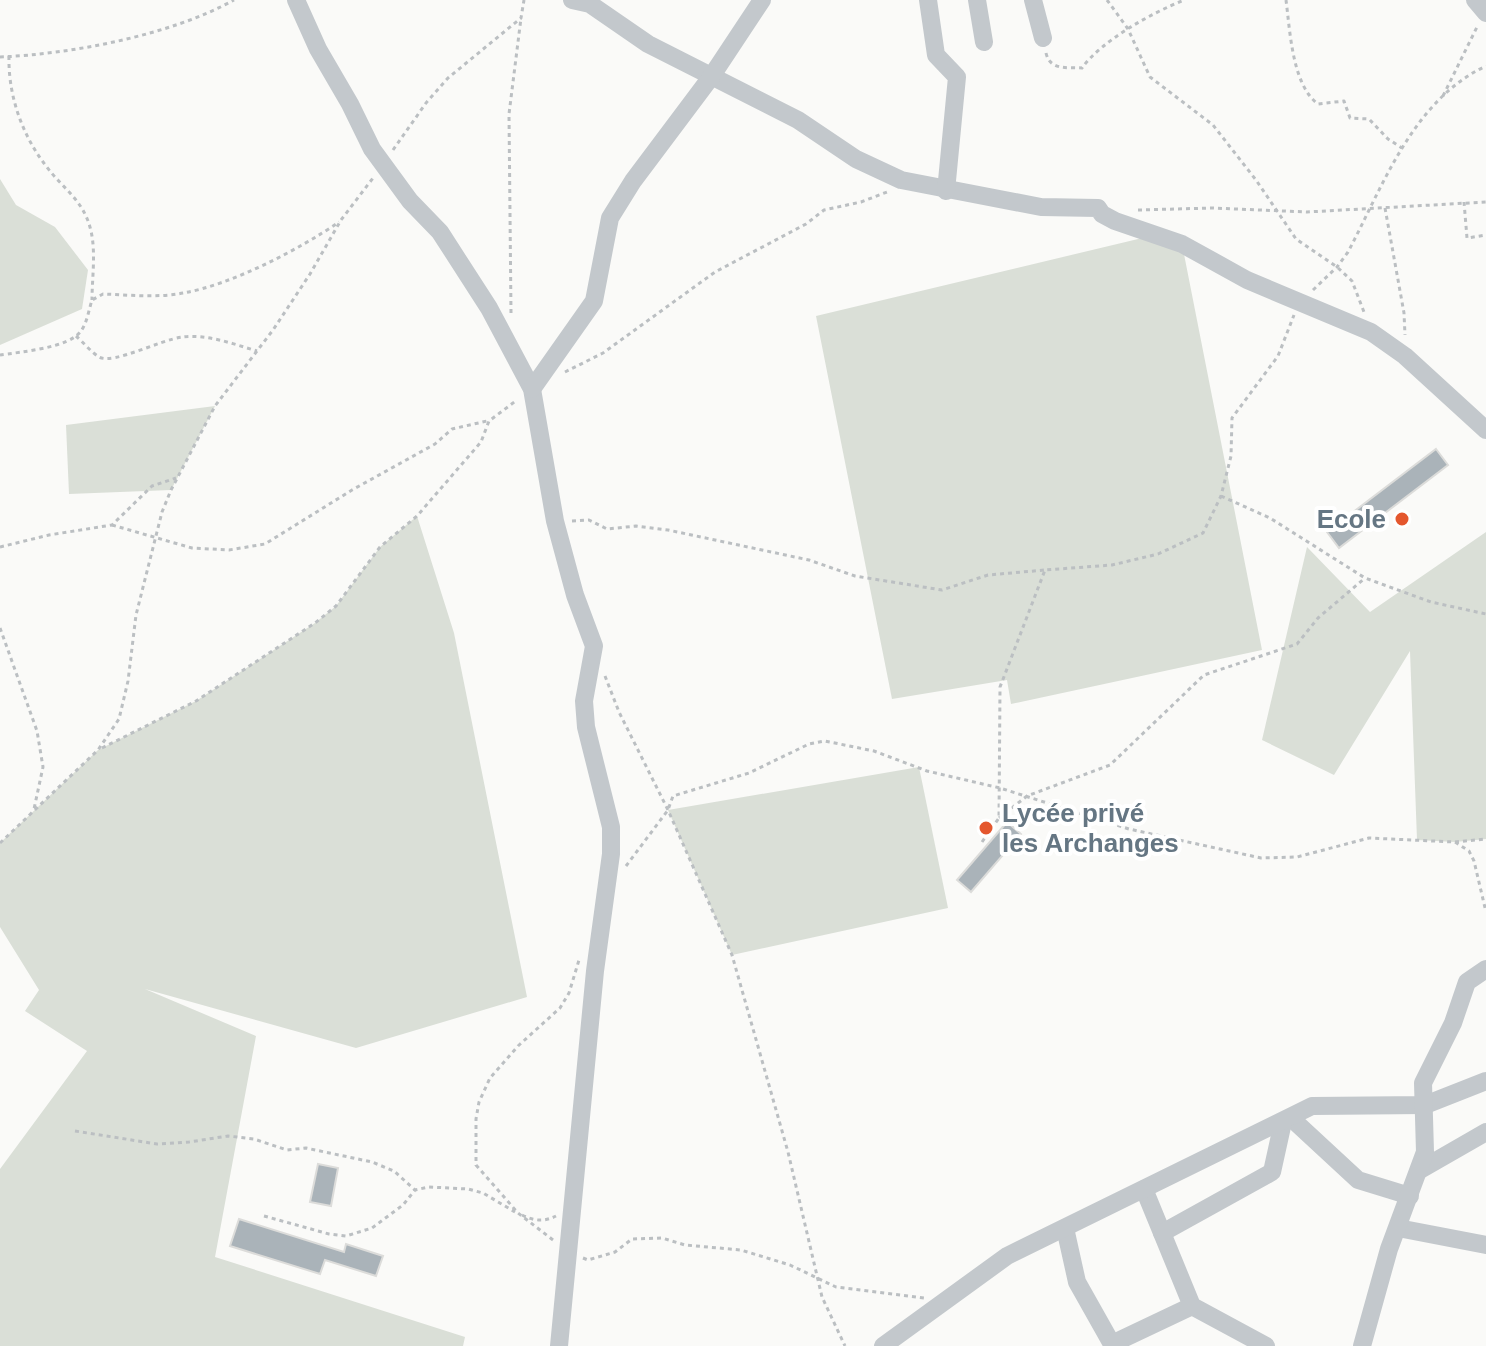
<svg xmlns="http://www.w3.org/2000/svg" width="1486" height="1346" font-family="Arial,sans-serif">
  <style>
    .green { fill: #dadfd7 }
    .building { fill: #aab3b9; stroke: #dcdcda; stroke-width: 2 }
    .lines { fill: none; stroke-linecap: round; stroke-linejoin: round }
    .path { stroke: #bbbfc2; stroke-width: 3; stroke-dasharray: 4 4; stroke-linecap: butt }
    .minor { stroke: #c3c8cc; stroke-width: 18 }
    .poi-dot { fill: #e4572e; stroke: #fff; stroke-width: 3 }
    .labels { text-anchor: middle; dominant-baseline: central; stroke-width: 8; stroke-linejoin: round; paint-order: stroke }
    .poi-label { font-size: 26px; font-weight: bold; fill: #657683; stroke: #fff; text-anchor: end }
  </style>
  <rect width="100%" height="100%" fill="#fafaf8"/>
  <g class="green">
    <path d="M0 179 16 205 55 227 88 270 82 309 0 345Z"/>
    <path d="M1159 234 1182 244 1262 650 1011 704 1007 680 892 699 816 316Z"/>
    <path d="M215 406 171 490 69 494 66 425Z"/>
    <path d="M417 516 454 633 527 997 356 1048 145 989 256 1036 215 1257 465 1337 463 1346H0V1169L87 1051 25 1011 39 990 0 927V843L98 750 196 701 315 623 336 606 380 547Z"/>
    <path d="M1486 532V839L1455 842 1417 840 1410 651 1334 775 1262 740 1307 547 1370 612Z"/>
    <path d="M919 767 948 908 732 955 668 810Z"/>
  </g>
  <g class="building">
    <path d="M1436 449 1448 465 1339 548 1327 532Z"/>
    <path d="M1007 822 1021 834 971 892 957 880Z"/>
    <path d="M318 1164 338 1168 331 1206 310 1202Z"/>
    <path d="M239 1219 344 1252 346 1244 383 1256 376 1276 325 1260 320 1274 230 1246Z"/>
  </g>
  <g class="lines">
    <g class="path">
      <path d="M1107 0 1128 29 1150 77 1213 125 1256 180 1296 239 1337 267 1352 281 1364 312"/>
      <path d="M1286 0C1290 30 1292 85 1318 104L1344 101 1350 118 1369 119 1388 139 1402 148"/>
      <path d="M1046 53C1050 71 1068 67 1082 68 1102 40 1152 13 1184 0"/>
      <path d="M9 56C8 95 22 135 46 166 63 189 84 200 91 231 96 253 92 278 92 300"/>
      <path d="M0 57C72 54 171 35 234 0"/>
      <path d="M1443 96 1477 27"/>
      <path d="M393 150 426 103 448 78 521 18 524 0"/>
      <path d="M1464 202 1467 238 1486 235"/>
      <path d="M1385 208 1404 313 1405 335"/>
      <path d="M1138 210 1212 208 1307 212 1486 202"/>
      <path d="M1313 290 1337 267 1348 252C1383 186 1413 100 1486 66"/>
      <path d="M511 313 509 114 521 18"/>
      <path d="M76 336C83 342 91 352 99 357 113 365 162 339 183 337 208 334 233 344 257 351"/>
      <path d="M0 355C20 352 69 348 81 331 87 323 89 309 92 300L103 294C129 295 158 298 183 293 231 285 300 249 339 222"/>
      <path d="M565 372 603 353 715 272 806 224 824 210 861 202 887 192"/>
      <path d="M1221 496 1270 518 1365 578 1431 602 1486 614"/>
      <path d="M572 521 589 520 607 529 636 526 668 530 809 560 855 576 942 590 988 575 1045 570"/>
      <path d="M112 525 192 548 229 550 265 544 352 490 435 444 452 429 487 421"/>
      <path d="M0 547 49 535 112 525 152 486 176 478"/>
      <path d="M0 628 37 731 43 767 34 809"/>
      <path d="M605 676 619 712 668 810 732 955 788 1152 822 1297 845 1346"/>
      <path d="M102 748 196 701 315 623 336 606 380 547 417 516 481 442 489 421 517 400"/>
      <path d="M999 818 1027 796 1110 765 1204 675 1297 644 1318 618 1365 578"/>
      <path d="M982 842 999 818 1000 687 1045 570 1112 565 1158 554 1203 533 1221 496 1231 456 1232 418 1278 356 1294 315"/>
      <path d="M1455 842 1486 839"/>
      <path d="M0 843 98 750 119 719 128 681 136 615 162 512 171 490 215 406 273 330 310 274 341 220 373 178"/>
      <path d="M626 866 668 810 673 796 749 773 809 744 825 741 874 751 927 771 1000 788 1129 829 1261 858 1297 857 1369 838 1455 842 1469 851 1474 861 1486 912"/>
      <path d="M75 1131 157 1144 189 1142 228 1136 254 1139 287 1150 306 1148 372 1162 394 1171 415 1190"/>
      <path d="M522 1215C534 1221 544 1222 556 1216"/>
      <path d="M264 1216 329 1234 346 1236 372 1228 403 1205 415 1190 429 1187 468 1189 483 1193 515 1212"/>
      <path d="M553 1240 518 1213 476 1165V1119L479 1102 490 1078 518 1046 560 1008 569 993 579 960"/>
      <path d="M583 1258 588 1260 615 1252 632 1239 662 1238 685 1245 741 1250 790 1265 836 1287 924 1298"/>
    </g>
    <g class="minor">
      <path d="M296 0 318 49 350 104 372 149 410 201 440 232 489 308 532 389 555 521 575 595 594 646 584 701 586 727 611 827V854L595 971 559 1346"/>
      <path d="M572 0 590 4 648 44 798 120 856 159 901 180 1041 207 1098 208 1102 214 1115 221 1182 244 1247 280 1371 332 1405 356 1486 430"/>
      <path d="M928 0 936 55 957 77 946 191"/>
      <path d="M977 0 984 42"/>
      <path d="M1033 0 1043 38"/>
      <path d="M1475 0 1486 13"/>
      <path d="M532 389 594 301 610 218 633 181 711 77 762 0"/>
      <path d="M1291 1118 1358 1180 1410 1196"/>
      <path d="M1420 1170 1486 1132"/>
      <path d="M1144 1189 1192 1306 1266 1346"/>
      <path d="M1065 1228 1077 1282 1113 1346"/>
      <path d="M1398 1228 1486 1245"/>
      <path d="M1162 1233 1272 1172 1283 1122"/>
      <path d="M1112 1344 1192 1306"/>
      <path d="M883 1346 1007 1256 1312 1106 1425 1105 1486 1081"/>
      <path d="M1362 1346 1389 1249 1425 1152 1423 1083 1453 1023 1467 982 1486 969"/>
    </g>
  </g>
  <g class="poi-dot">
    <circle cx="1402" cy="519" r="8"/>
    <circle cx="986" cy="828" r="8"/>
  </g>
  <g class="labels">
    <g class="poi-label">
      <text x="1386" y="519">Ecole</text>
      <text x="1002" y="813" text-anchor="start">Lycée privé<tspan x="1002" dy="30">les Archanges</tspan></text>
    </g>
  </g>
</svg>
